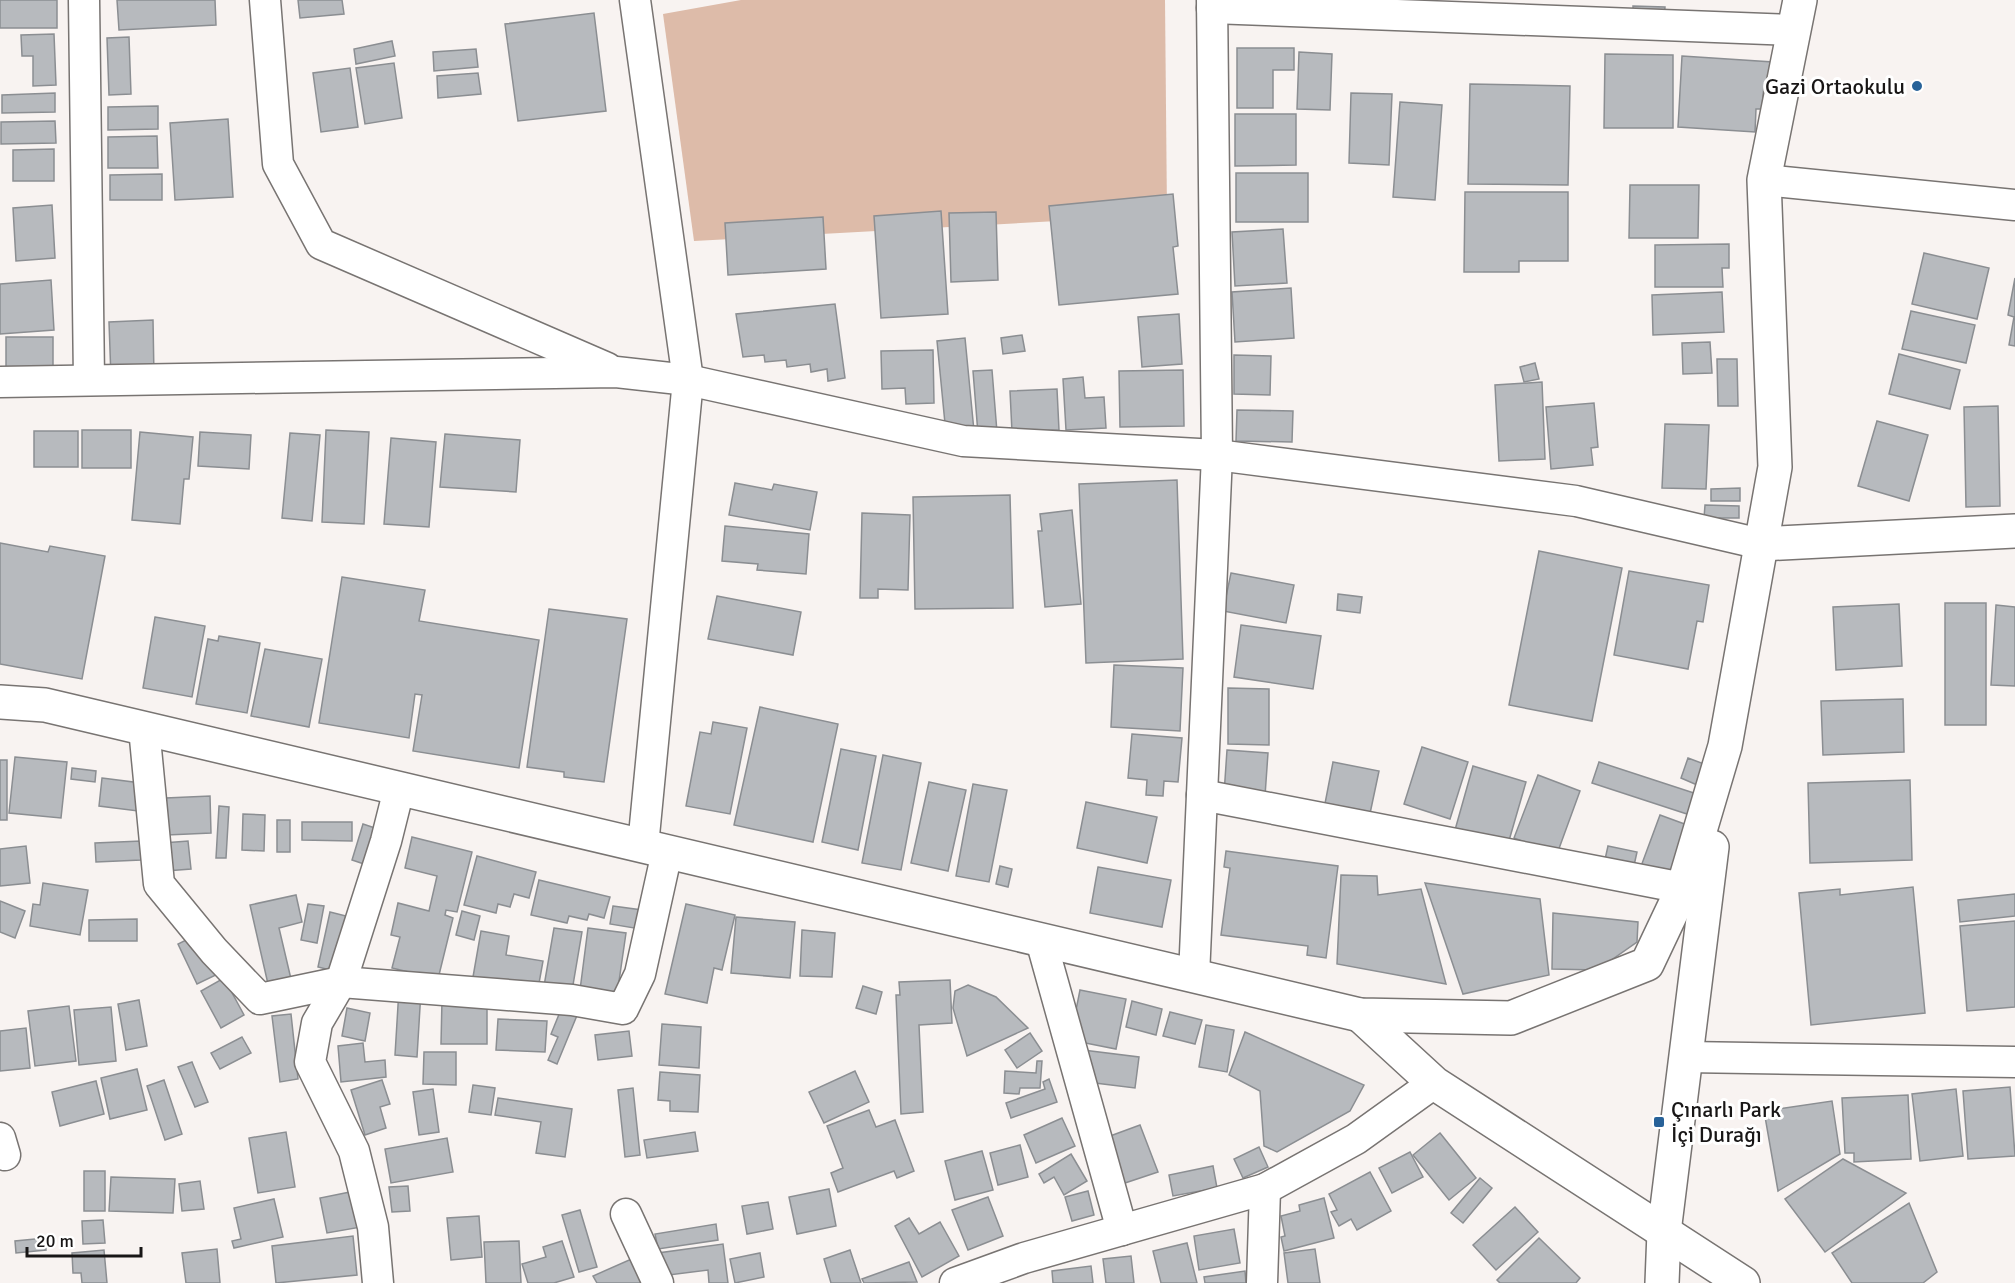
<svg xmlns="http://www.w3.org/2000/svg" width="2015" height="1283" font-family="Signika,sans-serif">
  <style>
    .green { fill: #ddbba9 }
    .building { fill: #b7babe; stroke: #8b8e92; stroke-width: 1.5 }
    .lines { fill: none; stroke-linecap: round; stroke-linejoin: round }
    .street-casing { stroke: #787472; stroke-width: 33 }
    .secondary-casing { stroke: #787472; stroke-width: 36 }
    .street { stroke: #fff; stroke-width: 30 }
    .secondary { stroke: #fff; stroke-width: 33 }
    .poi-dot { fill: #286299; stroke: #fff; stroke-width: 2 }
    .labels { text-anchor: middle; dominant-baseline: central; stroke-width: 6; stroke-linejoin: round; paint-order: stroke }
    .poi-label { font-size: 22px; fill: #181616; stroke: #fff; text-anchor: end }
  </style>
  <rect width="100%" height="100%" fill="#f8f3f1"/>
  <path class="green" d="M741 0H1165L1167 215 694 241 663 14Z"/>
  <g class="building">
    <rect x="0" y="0" width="57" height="28"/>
    <path d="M117 0H215L216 25 119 30Z"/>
    <path d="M298 0H342L344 14 300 18Z"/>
    <path d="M1633 6 1665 7 1664 23 1633 22Z"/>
    <path d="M594 13 606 111 518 121 505 24Z"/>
    <path d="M54 34 56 85 33 86V56H22L21 35Z"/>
    <path d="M129 37 131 94 109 95 107 38Z"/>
    <path d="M392 41 395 56 356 64 354 49Z"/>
    <path d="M1237 48H1294V70H1273V108H1237Z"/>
    <path d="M476 49 478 67 434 71 433 52Z"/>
    <path d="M1299 52 1332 54 1330 110 1297 109Z"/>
    <path d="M1605 54 1673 55V128H1604Z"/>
    <path d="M1682 56 1773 62 1772 85 1764 84 1762 109H1756L1755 132 1678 127Z"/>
    <path d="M394 63 402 118 365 124 356 68Z"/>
    <path d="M350 68 358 127 321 132 313 73Z"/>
    <path d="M478 73 481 94 438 98 437 76Z"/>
    <path d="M1470 84 1570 86 1568 185 1468 184Z"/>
    <path d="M55 93V112L2 113V95Z"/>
    <path d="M1351 93 1392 94 1389 165 1349 163Z"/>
    <path d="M1400 102 1442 105 1435 200 1393 197Z"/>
    <path d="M158 106V129L108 130V107Z"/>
    <path d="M1235 114H1296V165L1235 166Z"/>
    <path d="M228 119 233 197 175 200 170 123Z"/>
    <path d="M55 121 56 143 1 144V122Z"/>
    <path d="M157 136 158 168H108V137Z"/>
    <path d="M54 149V181H13V150Z"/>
    <rect x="1236" y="173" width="72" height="49"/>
    <path d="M162 174V200H110V175Z"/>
    <path d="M1630 185H1699L1698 238H1629Z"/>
    <path d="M1465 192H1568V261H1519V272H1464Z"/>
    <path d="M1173 194 1178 246 1173 247 1178 294 1059 305 1049 206Z"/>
    <path d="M52 205 55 258 16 261 13 208Z"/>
    <path d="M941 211 948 314 881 318 874 216Z"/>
    <path d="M996 212 998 280 951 282 949 213Z"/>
    <path d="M823 217 826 269 728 275 725 223Z"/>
    <path d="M1283 229 1287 283 1235 286 1232 232Z"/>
    <path d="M1729 244V268H1722L1723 287H1655V245Z"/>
    <path d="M1924 253 1989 268 1977 319 1912 304Z"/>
    <path d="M2015 278V346L2009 345 2014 317 2008 315Z"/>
    <path d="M51 280 54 330 0 334V284Z"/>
    <path d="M1291 288 1294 338 1235 342 1232 292Z"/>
    <path d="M1722 292 1724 332 1653 335 1652 295Z"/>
    <path d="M835 304 845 378 828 381 827 369 811 372 810 364 787 367 786 360 765 362 764 355 743 357 736 314Z"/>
    <path d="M1911 311 1975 325 1966 363 1902 349Z"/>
    <path d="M1179 314 1182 364 1142 367 1138 317Z"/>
    <path d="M153 320 154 377 111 378 109 322Z"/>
    <path d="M1022 335 1025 351 1003 354 1001 338Z"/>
    <rect x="6" y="337" width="47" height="38"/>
    <path d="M965 338 974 431 946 434 937 341Z"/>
    <path d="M1710 342 1712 373 1683 374 1682 343Z"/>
    <path d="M933 350 934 403 906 404 905 388 882 389 881 351Z"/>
    <path d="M1899 354 1960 370 1950 409 1889 394Z"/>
    <path d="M1234 355 1271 356 1270 395 1234 394Z"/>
    <path d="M1717 359H1737L1738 406H1718Z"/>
    <path d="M1535 363 1539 379 1524 382 1520 367Z"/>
    <path d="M992 370 997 432 978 434 973 371Z"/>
    <path d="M1183 370 1184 426 1120 427 1119 371Z"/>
    <path d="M1083 377 1085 398 1104 397 1106 428 1066 430 1063 379Z"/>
    <path d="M1542 382 1545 459 1499 461 1495 385Z"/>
    <path d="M1057 389 1059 430 1012 432 1010 391Z"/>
    <path d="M1594 403 1598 447 1591 448 1593 465 1551 469 1546 407Z"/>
    <path d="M1998 406 2000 506 1966 507 1964 407Z"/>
    <path d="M1237 410 1293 411 1292 442 1236 441Z"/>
    <path d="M1877 421 1928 435 1909 501 1858 486Z"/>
    <path d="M1665 424 1709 425 1706 489 1662 488Z"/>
    <rect x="82" y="430" width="49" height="38"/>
    <path d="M326 430 369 432 364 524 322 522Z"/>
    <rect x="34" y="431" width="44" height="36"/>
    <path d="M140 432 193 437 189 479H184L180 524 132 520Z"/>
    <path d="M200 432 251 435 249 469 198 466Z"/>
    <path d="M290 433 320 435 312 521 282 518Z"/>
    <path d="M445 434 520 440 516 492 440 487Z"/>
    <path d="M391 438 436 442 429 527 384 524Z"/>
    <path d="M1177 480 1183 659 1086 663 1079 484Z"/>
    <path d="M735 483 772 490 774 484 817 492 810 530 729 515Z"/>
    <path d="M1740 488V501H1711V489Z"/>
    <path d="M1010 495 1013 608 915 609 913 497Z"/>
    <path d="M1705 505 1739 506V518H1704Z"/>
    <path d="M1072 510 1081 604 1045 607 1038 531H1042L1040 514Z"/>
    <path d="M862 513 910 515 908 590 878 589V598H860Z"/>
    <path d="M725 526 809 534 806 574 757 570 758 564 722 561Z"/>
    <path d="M0 543 48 552 50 546 105 556 82 679 0 664Z"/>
    <path d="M1539 551 1622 568 1592 721 1509 705Z"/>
    <path d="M1629 571 1709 585 1703 622 1697 621 1688 669 1614 655Z"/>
    <path d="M1231 573 1294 585 1286 623 1223 611Z"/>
    <path d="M342 577 425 590 419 621 539 640 519 768 413 751 422 695 415 694 409 738 319 723Z"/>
    <path d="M1338 594 1362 597 1360 613 1337 610Z"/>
    <path d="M717 596 801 612 793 655 708 639Z"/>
    <rect x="1945" y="603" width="41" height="122"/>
    <path d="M1899 604 1902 666 1836 670 1833 607Z"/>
    <path d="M1996 605 2015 607V686L1991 685Z"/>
    <path d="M549 609 627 619 604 782 564 777V772L527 767Z"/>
    <path d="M155 617 205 626 192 697 143 688Z"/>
    <path d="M1241 625 1321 636 1313 689 1234 677Z"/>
    <path d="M219 636 260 643 247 713 196 704 208 639 218 641Z"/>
    <path d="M265 649 322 659 309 727 251 716Z"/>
    <path d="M1114 665 1183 668 1180 731 1111 727Z"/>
    <path d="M1228 688 1269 689V745L1228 744Z"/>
    <path d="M1903 699 1904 752 1823 755 1821 701Z"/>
    <path d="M760 707 838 724 813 842 734 825Z"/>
    <path d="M713 722 747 728 730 814 686 806 700 732 711 734Z"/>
    <path d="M1132 734 1182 738 1178 782 1164 781 1163 796 1146 795 1147 780 1128 778Z"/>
    <path d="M1422 747 1468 762 1450 819 1404 804Z"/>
    <path d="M841 749 876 756 858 850 822 842Z"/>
    <path d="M1227 750 1268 753 1265 796 1224 794Z"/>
    <path d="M883 755 921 763 901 870 862 863Z"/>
    <path d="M15 757 67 762 61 818 9 813Z"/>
    <path d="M1688 758 1712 767 1704 788 1681 778Z"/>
    <rect x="0" y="760" width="7" height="60"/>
    <path d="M1333 762 1379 771 1368 823 1323 814Z"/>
    <path d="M1599 762 1700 795 1693 816 1592 783Z"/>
    <path d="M1473 766 1526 782 1508 844 1455 830Z"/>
    <path d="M72 768 96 771 95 782 71 779Z"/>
    <path d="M1538 775 1580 791 1557 854 1514 838Z"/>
    <path d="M102 778 141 783 138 811 99 806Z"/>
    <path d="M1910 780 1912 860 1810 863 1808 783Z"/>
    <path d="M929 782 966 790 948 871 911 863Z"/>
    <path d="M973 784 1007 790 989 882 956 876Z"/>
    <path d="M210 796 211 833 167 835 166 798Z"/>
    <path d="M1086 802 1157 817 1147 863 1077 848Z"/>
    <path d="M219 806 229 807 226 858H216Z"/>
    <path d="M243 814 265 815 264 851 242 850Z"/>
    <path d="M1660 815 1690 826 1669 880 1640 869Z"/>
    <rect x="277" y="820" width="13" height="32"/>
    <path d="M302 822H352V841L302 840Z"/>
    <path d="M363 824 378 829 367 865 352 860Z"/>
    <path d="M412 837 472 852 457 912 446 910 445 915 453 918 438 979 392 968 400 937 391 935 398 903 429 911 437 876 405 868Z"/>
    <path d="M141 841V860L96 862 95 843Z"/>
    <path d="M188 841 191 869 166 871 163 843Z"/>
    <path d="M26 846 30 883 0 886V849Z"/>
    <path d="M1608 846 1637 852 1633 870 1604 864Z"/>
    <path d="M1226 851 1338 866 1326 958 1307 955 1308 946 1221 935 1230 868 1224 867Z"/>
    <path d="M477 856 536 872 529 898 514 894 510 907 498 904 496 913 464 905Z"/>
    <path d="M1000 866 1012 869 1008 887 996 884Z"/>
    <path d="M1098 867 1171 880 1162 927 1090 913Z"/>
    <path d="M1341 875 1377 876 1378 895 1421 889 1446 984 1337 964Z"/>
    <path d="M539 880 610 897 604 918 589 914 587 920 569 916 567 923 531 915Z"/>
    <path d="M43 883 88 890 80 935 30 926 33 904 40 905Z"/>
    <path d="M1425 883 1540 899 1549 975 1463 994Z"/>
    <path d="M1913 887 1925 1013 1811 1025 1799 893 1840 889V895Z"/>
    <path d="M2015 894V916L1960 922 1958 900Z"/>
    <path d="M296 895 302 922 279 928 291 979 268 984 250 905Z"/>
    <path d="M0 901 25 911 15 938 0 932Z"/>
    <path d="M308 904 324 906 317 943 301 940Z"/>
    <path d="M686 904 735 915 722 970 714 968 707 1003 665 994Z"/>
    <path d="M613 906 642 910 640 929 610 924Z"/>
    <path d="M462 911 480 916 474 940 456 935Z"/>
    <path d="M330 912 346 916 334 971 318 967Z"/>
    <path d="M1553 913 1638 922 1637 942 1597 970 1552 969Z"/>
    <path d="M736 917 795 922 790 978 731 973Z"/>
    <path d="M137 919V941H89V920Z"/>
    <path d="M2015 921V1007L1967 1011 1960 926Z"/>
    <path d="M554 928 582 932 572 991 544 986Z"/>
    <path d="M588 928 626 933 617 995 580 990Z"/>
    <path d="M802 930 835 933 832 977 800 976Z"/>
    <path d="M481 931 509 936 506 955 543 961 538 989 473 977Z"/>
    <path d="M188 939 192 948 203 943 218 974 197 984 178 944Z"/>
    <path d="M224 978 244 1015 221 1028 201 991Z"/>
    <path d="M950 980 952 1023 919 1025 923 1112 901 1114 896 995H900L899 982Z"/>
    <path d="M968 985 996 997 1028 1028 967 1056 953 1008 955 991Z"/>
    <path d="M863 986 882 992 876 1014 856 1008Z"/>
    <path d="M399 989 421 991 417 1057 395 1055Z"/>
    <path d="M1080 990 1126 999 1116 1049 1070 1040Z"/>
    <path d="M139 1000 147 1046 126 1050 118 1004Z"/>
    <path d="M442 1000 487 1001V1044H441Z"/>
    <path d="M1132 1001 1162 1009 1156 1035 1126 1027Z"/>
    <path d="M69 1006 76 1061 35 1066 28 1011Z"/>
    <path d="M111 1007 116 1061 79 1065 74 1010Z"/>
    <path d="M562 1007 578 1013 557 1064 548 1060 558 1037 551 1034Z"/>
    <path d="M347 1008 370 1013 365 1041 342 1036Z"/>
    <path d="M1170 1012 1202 1020 1195 1044 1163 1036Z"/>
    <path d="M291 1014 298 1079 280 1082 272 1016Z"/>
    <path d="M498 1019 547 1021 545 1052 496 1050Z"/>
    <path d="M662 1024 701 1027 699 1068 659 1065Z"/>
    <path d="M1206 1025 1234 1030 1227 1072 1199 1067Z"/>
    <path d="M26 1028 30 1068 0 1071V1031Z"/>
    <path d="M629 1031 632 1056 598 1060 595 1035Z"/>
    <path d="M1245 1032 1364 1085 1350 1111 1277 1152 1264 1146 1260 1091 1229 1075Z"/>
    <path d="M1030 1033 1042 1051 1017 1068 1005 1050Z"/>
    <path d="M242 1037 251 1053 220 1069 211 1053Z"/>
    <path d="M363 1043 365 1062 385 1060 386 1077 341 1082 338 1046Z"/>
    <path d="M1083 1050 1139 1057 1135 1088 1087 1082Z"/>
    <path d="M424 1052H456V1085L423 1084Z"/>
    <path d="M1037 1061H1042L1040 1088H1020L1019 1094 1004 1093 1005 1071 1036 1073Z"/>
    <path d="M192 1062 208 1102 195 1107 178 1067Z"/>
    <path d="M137 1069 147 1110 110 1119 101 1078Z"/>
    <path d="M855 1071 869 1102 824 1123 809 1092Z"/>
    <path d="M660 1072 700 1075 698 1112 670 1111V1101L658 1100Z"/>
    <path d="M1049 1079 1057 1102 1011 1118 1006 1103 1045 1089 1043 1082Z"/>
    <path d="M164 1080 182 1134 165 1140 147 1086Z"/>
    <path d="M382 1080 390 1104 380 1107 386 1128 365 1135 351 1090Z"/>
    <path d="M96 1081 104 1114 60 1126 52 1092Z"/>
    <path d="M473 1085 495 1088 491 1115 469 1112Z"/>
    <path d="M2010 1087 2015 1156 1968 1159 1963 1091Z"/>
    <path d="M633 1088 640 1155 625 1157 618 1090Z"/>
    <path d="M433 1089 439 1132 419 1135 413 1092Z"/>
    <path d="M1956 1089 1963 1156 1920 1161 1912 1094Z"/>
    <path d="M1908 1095 1911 1159 1854 1162V1153H1845L1842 1098Z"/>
    <path d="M498 1098 572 1109 565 1157 536 1153 541 1122 495 1115Z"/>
    <path d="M1832 1101 1840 1154 1778 1191 1764 1111Z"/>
    <path d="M869 1110 876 1127 895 1120 914 1171 897 1178 894 1171 838 1192 831 1173 843 1168 827 1126Z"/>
    <path d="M1062 1118 1075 1146 1036 1163 1024 1135Z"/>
    <path d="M1140 1125 1158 1172 1119 1185 1102 1139Z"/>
    <path d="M286 1132 295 1187 258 1193 249 1138Z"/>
    <path d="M695 1132 698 1151 647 1158 644 1140Z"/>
    <path d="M1440 1133 1476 1178 1449 1200 1413 1155Z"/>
    <path d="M447 1138 453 1172 391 1183 385 1149Z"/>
    <path d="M1020 1145 1028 1177 998 1185 990 1153Z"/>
    <path d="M1259 1147 1268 1167 1243 1178 1234 1159Z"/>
    <path d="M982 1151 993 1190 955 1200 945 1161Z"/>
    <path d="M1410 1152 1423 1177 1392 1193 1379 1168Z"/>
    <path d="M1071 1154 1087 1181 1064 1195 1054 1177 1044 1183 1039 1174Z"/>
    <path d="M1843 1159 1906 1193 1825 1252 1785 1199Z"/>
    <path d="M1213 1166 1217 1188 1173 1196 1169 1175Z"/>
    <rect x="84" y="1171" width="21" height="40"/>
    <path d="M1370 1172 1391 1211 1357 1230 1351 1219 1339 1226 1331 1212 1337 1210 1329 1194Z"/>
    <path d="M111 1177 175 1179 173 1213 109 1211Z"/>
    <path d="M1480 1178 1492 1188 1463 1223 1451 1213Z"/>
    <path d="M200 1181 204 1209 182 1211 179 1184Z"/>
    <path d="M408 1186 410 1211 392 1212 389 1187Z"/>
    <path d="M829 1189 836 1226 797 1234 789 1197Z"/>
    <path d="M360 1190 367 1226 327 1233 320 1198Z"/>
    <path d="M1088 1191 1094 1215 1072 1221 1065 1197Z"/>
    <path d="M988 1197 1003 1236 968 1250 952 1210Z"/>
    <path d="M1324 1198 1334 1238 1284 1251 1281 1237 1285 1236 1281 1216 1300 1211 1299 1205Z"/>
    <path d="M274 1199 283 1237 234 1248 232 1241 241 1239 234 1208Z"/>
    <path d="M768 1202 773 1229 747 1234 742 1206Z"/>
    <path d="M1909 1203 1937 1272 1923 1283H1852L1832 1253Z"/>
    <path d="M1515 1207 1538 1232 1496 1270 1473 1245Z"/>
    <path d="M580 1210 597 1267 579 1272 562 1215Z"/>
    <path d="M479 1216 482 1257 451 1260 447 1218Z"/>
    <path d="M909 1218 919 1234 940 1222 959 1256 922 1277 895 1226Z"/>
    <path d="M103 1220 105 1243 83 1244 82 1221Z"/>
    <path d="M716 1224 718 1240 658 1249 655 1234Z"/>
    <path d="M1234 1229 1240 1263 1199 1270 1194 1236Z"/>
    <path d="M353 1236 357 1275 276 1283 272 1246Z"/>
    <path d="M45 1238 46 1250 16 1253 15 1241Z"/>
    <path d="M1539 1238 1580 1278 1576 1283H1500L1497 1280Z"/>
    <path d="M519 1241 521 1283H486L484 1242Z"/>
    <path d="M562 1241 574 1277 554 1283H528L522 1264 546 1257 543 1247Z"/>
    <path d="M1187 1243 1197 1283H1161L1153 1251Z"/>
    <path d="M723 1244 728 1283H709L708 1270 661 1276 658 1253Z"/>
    <path d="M217 1249 220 1283H186L182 1253Z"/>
    <path d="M1315 1249 1320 1283H1288L1284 1253Z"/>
    <path d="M104 1250 107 1283H82L81 1273H73L72 1253Z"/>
    <path d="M850 1250 861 1283H831L824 1259Z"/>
    <path d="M760 1253 764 1277 735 1283 730 1259Z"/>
    <path d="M1131 1256 1134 1283H1106L1103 1259Z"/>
    <path d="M636 1257 648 1283H597L593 1276Z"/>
    <path d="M909 1262 917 1282 864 1283 862 1279Z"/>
    <path d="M1091 1266 1093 1283H1053L1052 1271Z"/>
    <path d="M1245 1271 1246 1283H1205L1204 1277Z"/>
  </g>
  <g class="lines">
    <defs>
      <g id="street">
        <path d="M84 0 89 380"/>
        <path d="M265 0 278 164 321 244 607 368"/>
        <path d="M635 0 688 380 643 846"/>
        <path d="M1212 8 1794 30"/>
        <path d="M1764 180 2015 205"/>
        <path d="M0 382 616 372 688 380 963 441 1217 455 1576 501 1761 544"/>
        <path d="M144 728 159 884 214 951 260 999 341 982 572 1000 623 1009 640 974 667 852"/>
        <path d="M1202 795 1683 888"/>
        <path d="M1041 940 1122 1230"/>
        <path d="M1194 976 1217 455 1212 0"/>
        <path d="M1686 1057 2015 1062"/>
        <path d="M0 1138 5 1155"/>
        <path d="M626 1214 658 1283"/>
        <path d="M378 1283 373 1227 354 1151 310 1062 317 1023 341 982 386 841 399 789"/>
        <path d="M955 1283 1024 1258 1265 1189 1356 1139 1434 1083"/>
        <path d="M1262 1283 1265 1189"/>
      </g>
      <g id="secondary">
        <path d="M1761 544 2015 531"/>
        <path d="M0 702 45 705 1360 1015 1511 1018 1647 964 1683 888 1725 746 1775 467 1764 180 1800 0"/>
        <path d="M1360 1015 1434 1083 1743 1283"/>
        <path d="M1662 1283 1664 1232 1712 847"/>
      </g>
    </defs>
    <use href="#street" class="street-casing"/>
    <use href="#secondary" class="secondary-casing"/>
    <use href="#street" class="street"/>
    <use href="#secondary" class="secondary"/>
  </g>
  <g class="poi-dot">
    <circle cx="1917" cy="86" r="6"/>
    <rect x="1653" y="1116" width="12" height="12" rx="3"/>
  </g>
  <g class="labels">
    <g class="poi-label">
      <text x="1905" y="86">Gazi Ortaokulu</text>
      <text x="1671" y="1109" text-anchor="start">Çınarlı Park<tspan x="1671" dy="25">İçi Durağı</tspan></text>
    </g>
  </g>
  <path d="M27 1247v9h114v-9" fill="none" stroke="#181616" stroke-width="3"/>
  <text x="36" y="1247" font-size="18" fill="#181616" stroke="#ffffff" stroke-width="4.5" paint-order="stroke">20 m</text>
</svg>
